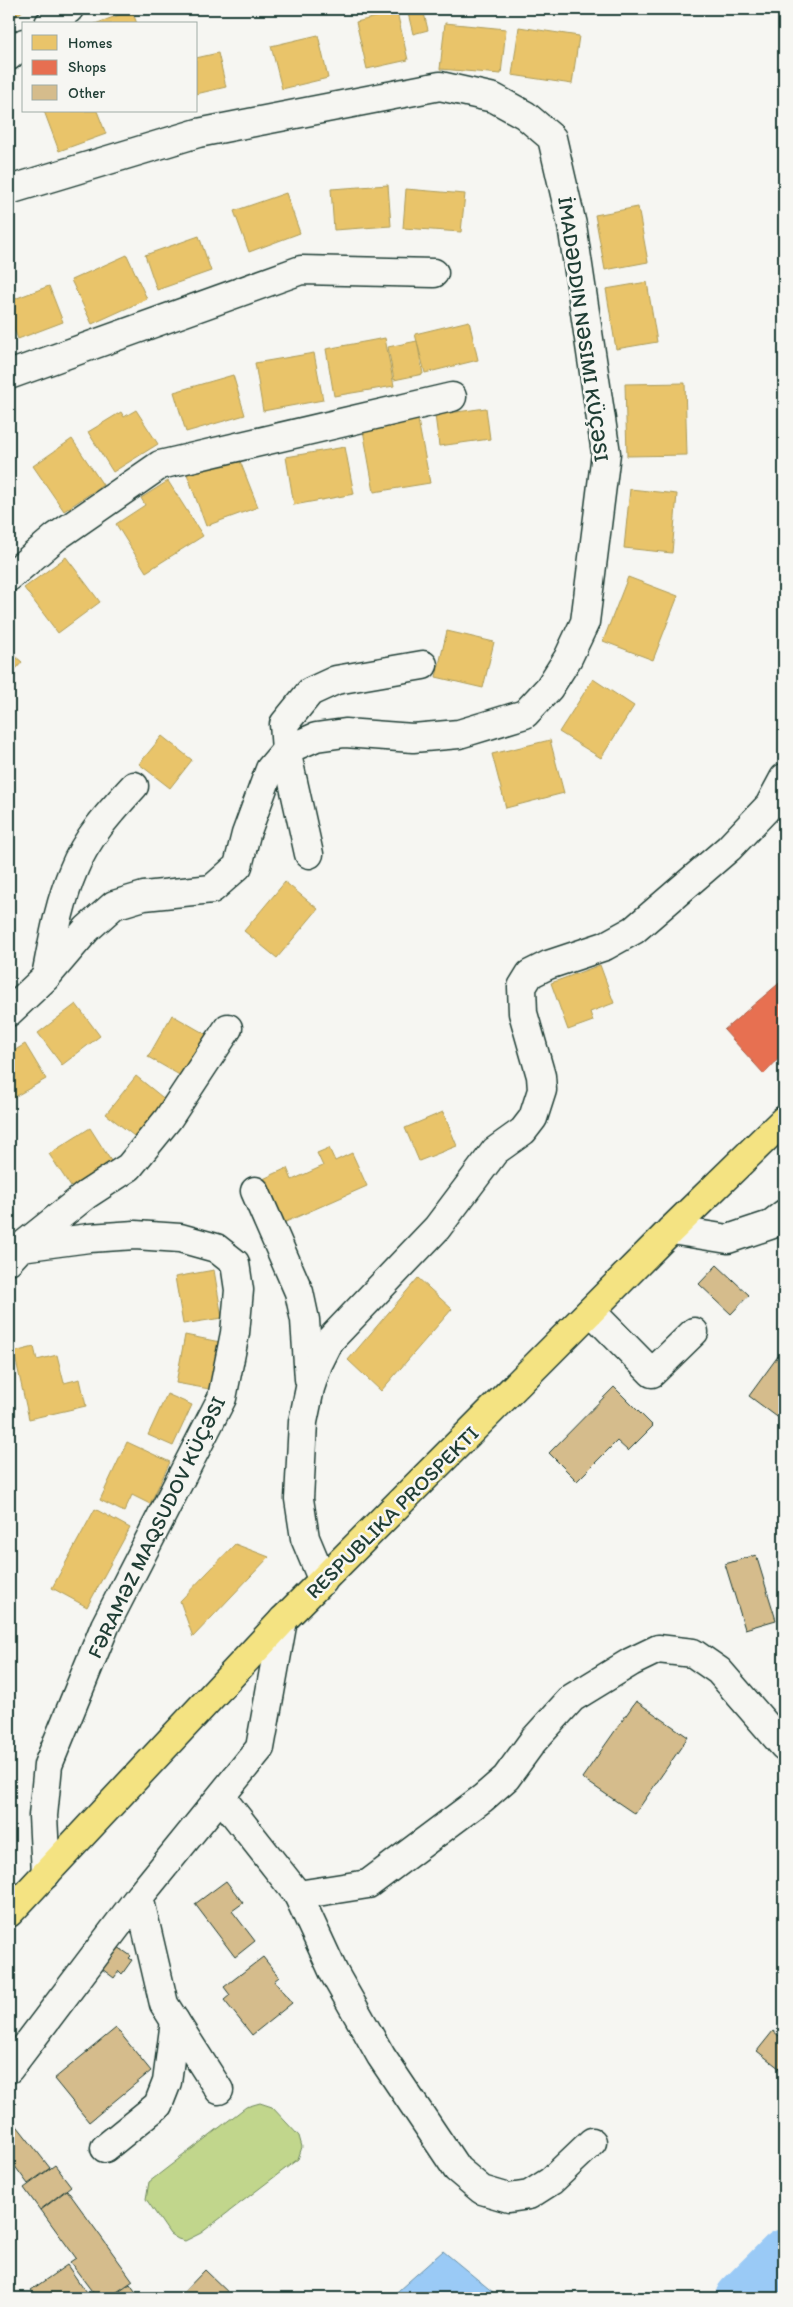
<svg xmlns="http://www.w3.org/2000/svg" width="793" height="2307" font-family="Itim,sans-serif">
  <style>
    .green { fill: #c1d68c; stroke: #708a60 }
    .water { fill: #9acaf6; stroke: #6992a8 }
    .homes { fill: #e9c46a; stroke: #ac9c5a }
    .shops { fill: #e76f51; stroke: #ab6048 }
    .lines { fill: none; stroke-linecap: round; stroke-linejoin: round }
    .river { stroke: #9acaf6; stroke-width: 50 }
    .building { fill: #d5bc8c; stroke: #1f3d34 }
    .minor-casing { stroke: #1f3d34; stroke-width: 31 }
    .major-casing { stroke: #1f3d34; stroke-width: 31 }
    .minor { stroke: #f6f6f2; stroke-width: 28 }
    .major { stroke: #f4e382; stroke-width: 28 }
    .labels { text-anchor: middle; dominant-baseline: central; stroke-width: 5; stroke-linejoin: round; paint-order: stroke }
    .street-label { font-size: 21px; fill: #1f3d34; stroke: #f6f6f2 }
  </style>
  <rect width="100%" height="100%" fill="#f6f6f2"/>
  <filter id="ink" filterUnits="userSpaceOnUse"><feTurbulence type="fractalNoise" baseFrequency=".02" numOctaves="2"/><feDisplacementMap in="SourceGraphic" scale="10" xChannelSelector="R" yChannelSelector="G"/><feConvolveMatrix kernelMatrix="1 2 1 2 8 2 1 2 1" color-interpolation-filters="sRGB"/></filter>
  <g filter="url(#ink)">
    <path class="green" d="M260 2103 272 2107 299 2136 302 2147 298 2159 201 2233 185 2241 178 2239 170 2234 146 2199 149 2182 246 2107Z"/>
    <path class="water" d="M443 2251 500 2298H390Z"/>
    <g class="homes">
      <path d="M9 9H25L9 22Z"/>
      <path d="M407 9H423L428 30 413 34Z"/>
      <path d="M132 10 137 24H95Z"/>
      <path d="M397 12 408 60 367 69 356 22Z"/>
      <path d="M445 23 506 29 501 74 440 69Z"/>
      <path d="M519 27 579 36 572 84 512 75Z"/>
      <path d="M318 35 328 78 282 89 271 46Z"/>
      <path d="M218 53 226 87 196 94V58Z"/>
      <path d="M44 111H97L106 134 59 151Z"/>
      <path d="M388 185 391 226 334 230 331 189Z"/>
      <path d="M406 189 465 194 461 232 403 228Z"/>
      <path d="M286 193 300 233 249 252 234 211Z"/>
      <path d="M638 207 648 262 605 270 595 215Z"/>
      <path d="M199 236 211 271 157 290 145 255Z"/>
      <path d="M127 255 147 299 92 324 71 280Z"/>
      <path d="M647 282 657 342 616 349 606 289Z"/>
      <path d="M49 286 63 322 18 339 9 316V301Z"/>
      <path d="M469 321 478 360 425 373 415 334Z"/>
      <path d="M385 338 394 386 334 396 326 349Z"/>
      <path d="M417 341 423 374 394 380 388 347Z"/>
      <path d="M314 353 323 400 263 411 255 363Z"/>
      <path d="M233 375 245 415 186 432 174 392Z"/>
      <path d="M685 383 687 455 627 456 625 384Z"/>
      <path d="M486 408 490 439 439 446 435 415Z"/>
      <path d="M136 410 158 444 113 472 88 432 121 412 124 417Z"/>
      <path d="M418 420 430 483 374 492 363 430Z"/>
      <path d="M72 439 103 485 64 511 33 466Z"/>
      <path d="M345 447 354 494 294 505 286 457Z"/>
      <path d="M238 456 258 507 206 526 187 474Z"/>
      <path d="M168 481 203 536 146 572 116 524 145 505 141 498Z"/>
      <path d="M630 489 677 494 672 553 624 548Z"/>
      <path d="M66 557 100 602 58 633 24 588Z"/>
      <path d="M628 577 678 596 653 660 603 641Z"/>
      <path d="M447 631 494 642 483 688 436 677Z"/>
      <path d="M9 651 22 662 9 677Z"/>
      <path d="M593 679 634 706 601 758 559 732Z"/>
      <path d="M162 736 192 760 170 788 139 764Z"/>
      <path d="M550 740 564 793 506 808 492 754Z"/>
      <path d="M285 882 318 909 277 958 244 931Z"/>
      <path d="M600 965 614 1003 590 1012 593 1021 568 1030 551 983Z"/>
      <path d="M76 1004 100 1036 62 1065 38 1033Z"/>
      <path d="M172 1015 207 1035 183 1077 148 1057Z"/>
      <path d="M25 1044 46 1079 9 1100V1054Z"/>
      <path d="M136 1076 167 1101 138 1139 106 1114Z"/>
      <path d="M443 1112 457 1146 419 1161 405 1128Z"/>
      <path d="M90 1128 111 1161 71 1187 49 1154Z"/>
      <path d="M329 1148 335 1161 352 1153 367 1186 281 1224 261 1180 287 1168 292 1180 323 1166 317 1153Z"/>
      <path d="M214 1270 222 1318 183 1324 175 1277Z"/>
      <path d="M418 1278 452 1309 381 1391 348 1360Z"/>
      <path d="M185 1335 225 1343 215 1390 176 1383Z"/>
      <path d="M34 1347 37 1360 57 1355 64 1383 80 1379 86 1406 29 1419 14 1352Z"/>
      <path d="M167 1394 192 1405 173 1446 148 1435Z"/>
      <path d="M127 1442 170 1462 150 1504 132 1495 124 1512 100 1500Z"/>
      <path d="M95 1509 130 1528 87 1607 52 1588Z"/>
      <path d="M235 1544 269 1557 193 1637 180 1601Z"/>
    </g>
    <path class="shops" d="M784 979V1053L764 1074 724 1030Z"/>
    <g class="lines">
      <path class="river" d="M740 2298 784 2254"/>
    </g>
    <g class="building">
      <path d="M717 1265 749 1295 731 1314 699 1284Z"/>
      <path d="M784 1348V1422L749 1396Z"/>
      <path d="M614 1387 653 1426 628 1451 617 1441 577 1481 549 1453Z"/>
      <path d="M756 1555 776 1620 745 1629 725 1564Z"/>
      <path d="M636 1701 688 1737 635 1814 582 1778Z"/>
      <path d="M226 1881 243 1903 232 1911 255 1941 235 1957 195 1904Z"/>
      <path d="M118 1947 131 1956 129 1958 132 1960 122 1974 119 1971 114 1978 102 1969Z"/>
      <path d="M263 1957 279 1977 274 1981 292 2003 252 2035 224 2000 230 1995 224 1987Z"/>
      <path d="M116 2028 151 2071 89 2122 54 2079Z"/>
      <path d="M773 2031 784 2040V2072L757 2051Z"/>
      <path d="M14 2122 50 2168 28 2184 11 2161 13 2159 9 2154V2127Z"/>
      <path d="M55 2165 71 2186 40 2210 24 2188Z"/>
      <path d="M67 2190 133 2281 108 2298H97L70 2262 76 2258 41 2210Z"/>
      <path d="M67 2265 90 2298H37L31 2290Z"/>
      <path d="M205 2270 234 2298H178Z"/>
      <path d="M130 2284 140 2298H110Z"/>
    </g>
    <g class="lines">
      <defs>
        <g id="minor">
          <path d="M49 24 69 9"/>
          <path d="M9 56 24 43"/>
          <path d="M9 190 198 133 440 86 494 98 525 115 552 138 572 225 606 453 585 622 568 658 549 688 525 714 459 734 413 738 345 733 316 737 286 750 270 769 246 834 238 866 212 889 144 896 114 905 87 929 46 977 9 1012"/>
          <path d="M9 375 301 270 434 273"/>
          <path d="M9 577 56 537 160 465 452 397"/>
          <path d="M309 854 286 750 284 724 310 692 336 680 423 665"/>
          <path d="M46 976C53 941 59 904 73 871 86 838 110 812 134 786"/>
          <path d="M255 1191 299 1292 305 1320 309 1379"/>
          <path d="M671 1230 728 1239 770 1225 784 1214"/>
          <path d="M21 1247 86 1195 129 1167 168 1119 228 1028"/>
          <path d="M9 1260 21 1247 89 1238 135 1235 180 1238 216 1248 235 1263 239 1290 235 1333 222 1398 105 1626 48 1765 43 1816 46 1874"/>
          <path d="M591 1311 652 1373 694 1332"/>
          <path d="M323 1581 305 1538 299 1499 303 1422 310 1388 318 1364 330 1340 437 1228 495 1151 523 1131 533 1118 542 1090 541 1076 523 1013 522 987 530 974 548 965 605 946 634 930 729 848 769 806 784 778"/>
          <path d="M221 1797 298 1895 334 1973 381 2056 457 2169 482 2190 509 2198 529 2195 551 2181 592 2142"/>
          <path d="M298 1895 368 1884 483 1798 506 1778 533 1741 572 1698 631 1662 658 1649 693 1653 719 1671 784 1746"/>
          <path d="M139 1897 164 2004 219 2090"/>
          <path d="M9 2069 139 1897 260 1748 283 1620"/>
          <path d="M105 2148 158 2105 167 2082 175 2021"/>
        </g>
        <path id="major" d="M9 1913 283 1620 671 1230 784 1120"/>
      </defs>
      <use href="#minor" class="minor-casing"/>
      <use href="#major" class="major-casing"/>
      <use href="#minor" class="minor"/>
      <use href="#major" class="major"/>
    </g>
  </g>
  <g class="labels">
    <g class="street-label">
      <text transform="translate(584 329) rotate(82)">İMADƏDDIN NƏSIMI KÜÇƏSI</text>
      <text transform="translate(392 1512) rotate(-45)">RESPUBLIKA PROSPEKTI</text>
      <text transform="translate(156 1527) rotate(-64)">FƏRAMƏZ MAQSUDOV KÜÇƏSI</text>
    </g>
  </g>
  <rect width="793" height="2307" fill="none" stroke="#f6f6f2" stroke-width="30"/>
  <rect x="15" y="15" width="763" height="2277" fill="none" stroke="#1f3d34" stroke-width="2" filter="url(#ink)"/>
  <rect x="22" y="22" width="175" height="90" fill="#f6f6f2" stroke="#a0aca6"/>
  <rect x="32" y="35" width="25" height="15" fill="#e9c46a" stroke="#a0aca6"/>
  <text x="68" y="48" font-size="15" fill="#1f3d34">Homes</text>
  <rect x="32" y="60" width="25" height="15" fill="#e76f51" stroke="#a0aca6"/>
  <text x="68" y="72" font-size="15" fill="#1f3d34">Shops</text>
  <rect x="32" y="85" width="25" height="15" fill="#d5bc8c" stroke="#a0aca6"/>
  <text x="68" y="98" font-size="15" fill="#1f3d34">Other</text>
</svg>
